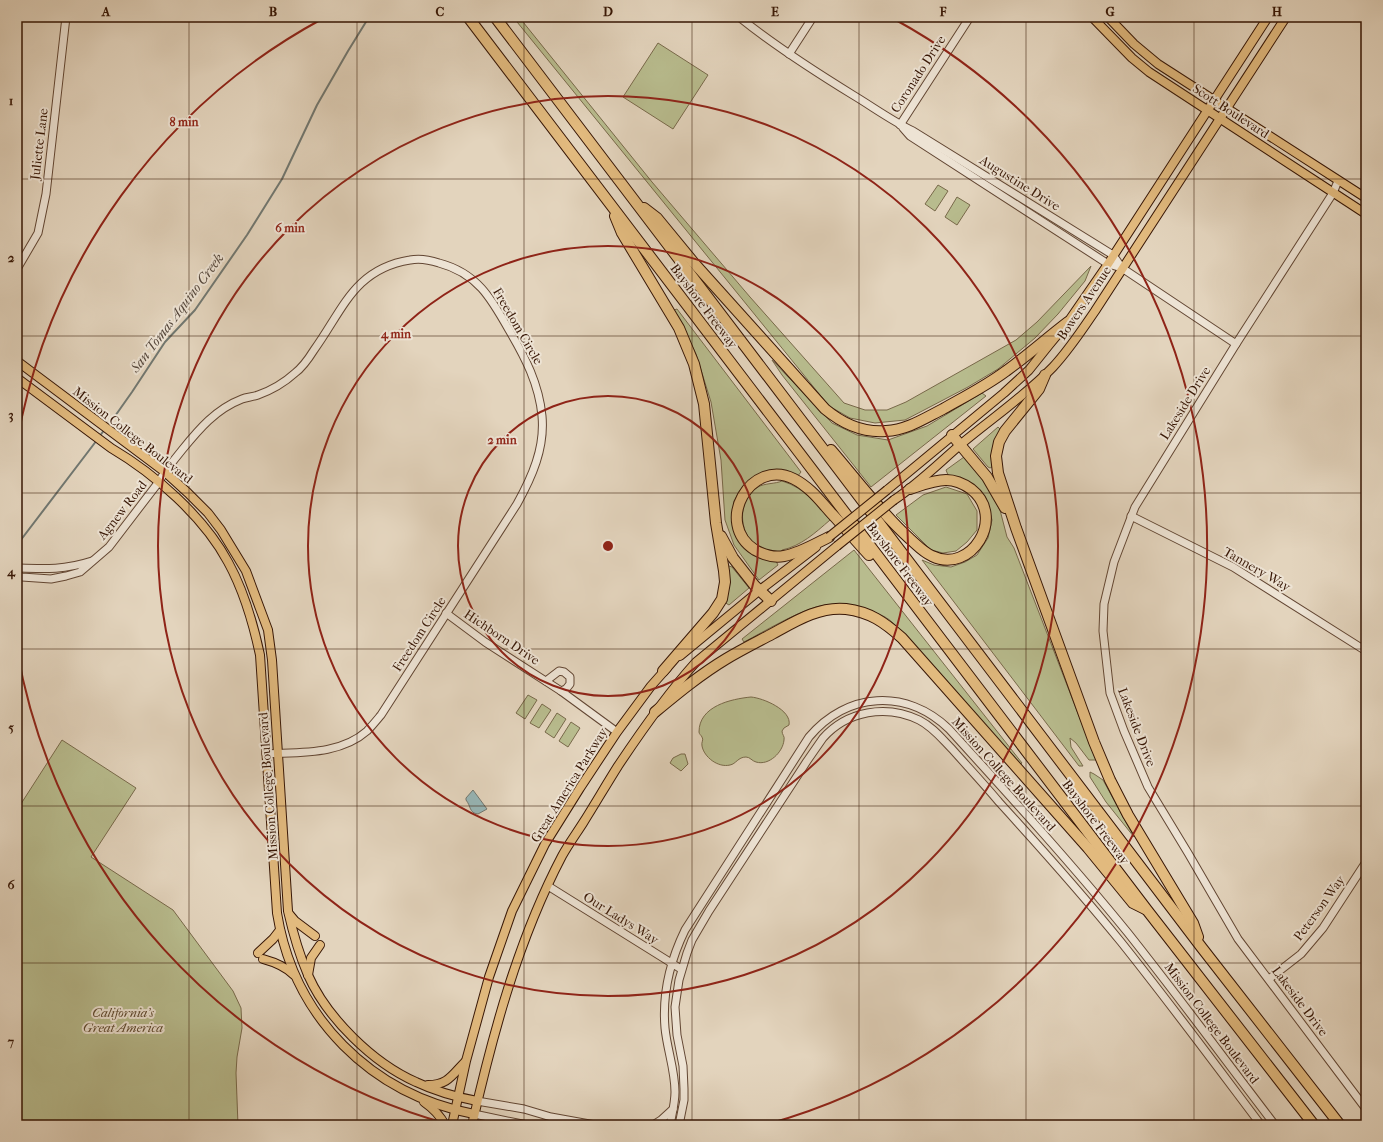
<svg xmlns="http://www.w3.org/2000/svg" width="1383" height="1142" font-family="'IM FELL French Canon',serif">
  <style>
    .green { fill: #b8bc8e; stroke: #78694a }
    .water { fill: #97b7b8; stroke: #717770 }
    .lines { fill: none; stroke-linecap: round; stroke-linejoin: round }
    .stream { stroke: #717770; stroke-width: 2 }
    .minor-casing { stroke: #624633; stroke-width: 9 }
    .major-casing { stroke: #371605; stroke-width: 10 }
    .highway-casing { stroke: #371605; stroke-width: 12 }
    .minor { stroke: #ede3d4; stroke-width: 7 }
    .major { stroke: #e2ba7e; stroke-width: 8 }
    .highway { stroke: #e2ba7e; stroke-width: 10 }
    .major-bridge-casing { stroke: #371605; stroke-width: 10; stroke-linecap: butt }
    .major-bridge { stroke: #e2ba7e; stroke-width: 8 }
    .grid { fill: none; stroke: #371605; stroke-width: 1; stroke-opacity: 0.55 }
    .ring { fill: none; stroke: #8f2418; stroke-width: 2 }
    .labels { text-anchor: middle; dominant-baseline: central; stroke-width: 4; stroke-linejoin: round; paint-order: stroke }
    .street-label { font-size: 13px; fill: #371605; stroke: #ede3d4 }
    .park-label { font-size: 13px; font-style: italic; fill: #5e482e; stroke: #ede3d4 }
    .water-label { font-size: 14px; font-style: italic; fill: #54463b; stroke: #ede3d4 }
    .centre { fill: #8f2418; stroke: #ede3d4; stroke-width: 2 }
    .ring-label { font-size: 12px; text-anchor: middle; font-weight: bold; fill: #8f2418; stroke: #ede3d4; stroke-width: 4; stroke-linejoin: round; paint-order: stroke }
    .neatline { fill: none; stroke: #371605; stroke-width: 1.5 }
    .grid-label { font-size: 13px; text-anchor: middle; font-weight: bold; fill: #371605 }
  </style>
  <rect width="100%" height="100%" fill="#e3d4bd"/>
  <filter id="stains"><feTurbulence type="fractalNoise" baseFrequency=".005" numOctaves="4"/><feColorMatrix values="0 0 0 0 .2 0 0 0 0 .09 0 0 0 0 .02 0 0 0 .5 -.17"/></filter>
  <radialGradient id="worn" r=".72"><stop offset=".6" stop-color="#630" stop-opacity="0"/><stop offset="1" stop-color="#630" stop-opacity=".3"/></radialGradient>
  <g class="green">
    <path d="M513 17H519L652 182 750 297 844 403 865 410H887L906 402 1016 340 1037 322 1091 266 1085 281 1058 314 1035 338 998 369 968 387 905 420 875 423 850 418 829 406Z"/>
    <path d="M658 43 708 75 673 129 623 97Z"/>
    <path d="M938 185 948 191 935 211 925 204Z"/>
    <path d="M957 197 970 205 957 225 945 217Z"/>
    <path d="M677 309 801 472 797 477 769 471 754 477 740 490 734 501 732 522 738 539 750 551 776 561 778 565 759 580 734 545 725 520 721 460 711 402 696 354 674 310Z"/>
    <path d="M772 360 832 423 857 435 888 440 927 426 982 393 986 396 871 487 782 375Z"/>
    <path d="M998 427 1002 431 992 467 990 468 988 467 973 449Z"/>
    <path d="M964 457 968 460 985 483 1000 510 1007 537 1014 548 1096 760H1089L1076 743 1070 738 1071 747 1083 766H1079L922 560 934 565 951 567 965 562 977 555 988 538 992 520 986 498 972 484 948 475 946 470Z"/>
    <path d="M782 481C805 488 815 503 830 520 815 533 801 546 782 550L781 552C771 551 760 549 752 542 738 527 739 498 758 487 765 483 775 484 782 481Z"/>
    <path d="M946 487 967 494 977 511V530L967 542 956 551 943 553 931 550 896 515 923 495Z"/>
    <path d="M854 550 1022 763 1019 765 901 631C896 626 891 620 885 617 866 607 837 601 816 607 791 615 767 630 744 642L742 639Z"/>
    <path d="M729 566 732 567 749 588 729 605 724 602 727 569Z"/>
    <path d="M528 695 537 700 525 719 516 713Z"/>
    <path d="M751 697C763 698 792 710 789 725L784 728 782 731C782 735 785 736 784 740 783 752 769 766 756 762 752 761 750 757 746 757 738 757 736 764 730 765 718 768 704 757 702 746 701 742 704 740 702 737 701 735 699 734 699 732 699 706 731 699 751 697Z"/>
    <path d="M542 704 551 710 539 728 530 723Z"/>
    <path d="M557 713 566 719 554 738 545 732Z"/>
    <path d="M571 722 580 728 568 747 559 741Z"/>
    <path d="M62 740 136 788 91 857 173 910 233 991 241 1008 242 1028 237 1057 236 1073 238 1125H17V810Z"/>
    <path d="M681 754H685L688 764 681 771 670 763 673 758Z"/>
    <path d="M1090 772 1094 774 1103 780 1134 837 1106 802 1090 777Z"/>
  </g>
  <path class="water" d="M473 790 487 809 478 814C469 813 471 806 466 800V798Z"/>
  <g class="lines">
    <g class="stream">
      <path d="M108 426 132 392 165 342 195 310 247 235 282 179 317 105 348 51 369 17"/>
      <path d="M99 437 105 429"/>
      <path d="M17 545 97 440"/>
    </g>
    <defs>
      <g id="minor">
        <path d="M739 17C775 46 814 71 853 95 873 107 892 121 913 131L1113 255 1122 268"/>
        <path d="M789 54 813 17"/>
        <path d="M900 125 970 17"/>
        <path d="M903 128 910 136 1108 264 1122 268 1236 344"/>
        <path d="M1338 181 1333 193 1236 344 1135 507 1114 562 1104 604 1103 631 1110 693 1124 731 1148 787 1188 853 1238 939 1366 1109"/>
        <path d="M17 269 38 233 46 194 66 17"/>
        <path d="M1131 516 1233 567 1366 651"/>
        <path d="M17 568C45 569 64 570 92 561"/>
        <path d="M17 576 22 577 51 579 66 576 80 572 109 547 158 483C165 471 173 461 182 450 199 429 216 409 242 399 247 397 253 397 258 395 272 390 284 383 295 373 303 367 309 358 314 350 343 310 354 269 410 260 419 258 430 260 439 263 477 273 491 298 509 330 525 357 539 384 542 416 545 448 532 477 517 504L381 715C376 721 372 726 367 731 340 755 300 752 266 754"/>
        <path d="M446 613 485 642 561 691 617 732"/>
        <path d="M546 681 559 671 564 672 570 677V684L566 689 561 691"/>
        <path d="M548 886 681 969"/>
        <path d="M1269 979 1301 954 1323 928 1366 862"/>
        <path d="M477 1101 524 1109 551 1117 595 1125"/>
        <path d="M474 1114 527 1125"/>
        <path d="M653 1125 661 1120 673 1109"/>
        <path d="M670 1125C672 1114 675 1103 675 1092 675 1070 667 1049 665 1028 662 993 670 961 685 930L809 737C847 692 906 688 949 729 1010 796 1071 863 1128 933 1178 996 1226 1061 1275 1125"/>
        <path d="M679 1125 684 1100V1089L683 1066 677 1035 675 1007 679 980 687 953 692 940 709 911 807 761 823 738C847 711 886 704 919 720 933 727 942 739 952 749 968 767 984 784 999 802 1041 848 1082 894 1121 942 1169 1002 1215 1064 1261 1125"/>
      </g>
      <g id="major">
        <path d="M1092 17 1132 58 1149 72 1366 214"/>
        <path d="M1108 17 1134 44 1158 64 1366 198"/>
        <path d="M17 361 165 472 188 493 208 513 221 530 246 571 268 630 272 660 288 911C293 933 299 954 308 975 327 1018 373 1063 416 1082 435 1091 456 1097 477 1101"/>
        <path d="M17 378 111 448C155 474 204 517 228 562 244 591 253 622 260 655L277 913C294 1018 371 1094 474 1114"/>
        <path d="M887 490 1004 393 1029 370 1049 345 1068 322 1108 264 1268 17"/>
        <path d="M894 500C918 484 938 464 960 445 991 419 1025 396 1053 367 1069 350 1082 330 1095 311L1286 17"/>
        <path d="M680 656 760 590 816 547"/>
        <path d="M290 915 295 921 315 936"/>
        <path d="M258 953 273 939 280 930"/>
        <path d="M263 959C274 962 285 966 294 975"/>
        <path d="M308 975 311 958 320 945"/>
        <path d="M428 1085C448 1085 452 1075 465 1062"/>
        <path d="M424 1102C434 1109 440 1115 445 1125"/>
        <path d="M452 1125 466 1061 489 977 512 911 545 844 580 788 617 732 651 686 667 668"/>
        <path d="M472 1125C493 1033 518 940 562 856 568 845 576 834 583 823 595 804 606 785 618 766 642 730 667 694 696 662L837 546"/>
      </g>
      <g id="highway">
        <path d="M468 17 1147 910 1314 1125"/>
        <path d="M495 17 1202 948 1340 1125"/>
        <path d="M644 208 657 218 694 263 825 409C843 424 863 433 886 431 907 430 925 418 943 409 964 397 986 386 1006 371 1027 356 1047 338 1068 322"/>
        <path d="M615 216 622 233 679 328 694 364 704 404 716 523 724 571 725 582 722 599 713 613 663 671"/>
        <path d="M1045 375 1039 389 1005 431 999 442 996 456 998 473 1016 528 1094 742 1110 780 1128 815 1193 923 1198 937"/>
        <path d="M952 435 987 477 1005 508"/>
        <path d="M831 450C857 480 881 513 910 539 917 545 923 552 932 556 971 575 1007 517 971 489 964 484 955 480 946 480 934 480 922 485 910 489"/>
        <path d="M721 536 733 558 755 586 771 601"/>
        <path d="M829 537C815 544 800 553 784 556 774 558 764 555 755 550 713 523 751 457 794 479 810 487 821 502 832 514 845 528 857 542 869 555"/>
        <path d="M655 712C678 693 701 674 726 659 741 650 757 642 772 634 794 622 819 606 846 609 870 612 884 622 902 638L1088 848 1133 903 1145 909"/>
      </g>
    </defs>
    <use href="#minor" class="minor-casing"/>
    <use href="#major" class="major-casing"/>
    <use href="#highway" class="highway-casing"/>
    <use href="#minor" class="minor"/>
    <use href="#major" class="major"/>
    <use href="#highway" class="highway"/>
    <defs>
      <g id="major-bridge">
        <path d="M829 537 887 490"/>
        <path d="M837 546 894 500"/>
      </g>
    </defs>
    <use href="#major-bridge" class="major-bridge-casing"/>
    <use href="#major-bridge" class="major-bridge"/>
  </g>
  <path class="grid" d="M189 17V1125M357 17V1125M524 17V1125M692 17V1125M859 17V1125M1026 17V1125M1194 17V1125M17 179H1366M17 336H1366M17 493H1366M17 649H1366M17 806H1366M17 963H1366"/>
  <g class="ring">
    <circle cx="608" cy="546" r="150"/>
    <circle cx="608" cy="546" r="300"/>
    <circle cx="608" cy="546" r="450"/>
    <path d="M448 1124A600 600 0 0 1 17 650M17 442A600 600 0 0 1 322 19M894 19A600 600 0 0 1 768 1124"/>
  </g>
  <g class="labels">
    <g class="street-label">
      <text transform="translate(918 74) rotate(-57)">Coronado Drive</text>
      <text transform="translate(1231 111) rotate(33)">Scott Boulevard</text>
      <text transform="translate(39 144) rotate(-83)">Juliette Lane</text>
      <text transform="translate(1020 183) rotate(32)">Augustine Drive</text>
      <text transform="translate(1084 303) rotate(-56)">Bowers Avenue</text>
      <text transform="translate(704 306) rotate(53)">Bayshore Freeway</text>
      <text transform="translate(518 326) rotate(60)">Freedom Circle</text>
      <text transform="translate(1185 403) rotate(-58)">Lakeside Drive</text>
      <text transform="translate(133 435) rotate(38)">Mission College Boulevard</text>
      <text transform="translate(122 510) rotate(-52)">Agnew Road</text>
      <text transform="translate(900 564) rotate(53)">Bayshore Freeway</text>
      <text transform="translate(1257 569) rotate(30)">Tannery Way</text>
      <text transform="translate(419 634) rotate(-57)">Freedom Circle</text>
      <text transform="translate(502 637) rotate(34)">Hichborn Drive</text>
      <text transform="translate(1137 727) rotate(69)">Lakeside Drive</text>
      <text transform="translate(1004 774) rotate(48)">Mission College Boulevard</text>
      <text transform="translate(569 785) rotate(-58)">Great America Parkway</text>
      <text transform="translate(268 786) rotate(-94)">Mission College Boulevard</text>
      <text transform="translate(1096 822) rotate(53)">Bayshore Freeway</text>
      <text transform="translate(1319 908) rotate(-54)">Peterson Way</text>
      <text transform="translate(621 918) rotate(32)">Our Ladys Way</text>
      <text transform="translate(1300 1001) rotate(53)">Lakeside Drive</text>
      <text transform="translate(1212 1023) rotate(53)">Mission College Boulevard</text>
    </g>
    <g class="park-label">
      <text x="123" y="1012">California's<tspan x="123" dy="15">Great America</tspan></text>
    </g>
    <g class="water-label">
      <text transform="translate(177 313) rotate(-53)">San Tomas Aquino Creek</text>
    </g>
  </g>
  <circle cx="608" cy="546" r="6" class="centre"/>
  <g class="ring-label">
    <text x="184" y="126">8 min</text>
    <text x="290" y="232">6 min</text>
    <text x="396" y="338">4 min</text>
    <text x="502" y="444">2 min</text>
  </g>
  <rect width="1383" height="1142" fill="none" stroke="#e3d4bd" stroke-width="44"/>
  <rect x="22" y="22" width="1339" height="1098" class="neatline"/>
  <g class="grid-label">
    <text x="106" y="16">A</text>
    <text x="273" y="16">B</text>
    <text x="440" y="16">C</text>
    <text x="608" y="16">D</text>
    <text x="775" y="16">E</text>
    <text x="943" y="16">F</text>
    <text x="1110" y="16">G</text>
    <text x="1277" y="16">H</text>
    <text x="11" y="105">1</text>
    <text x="11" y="262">2</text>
    <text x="11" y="419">3</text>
    <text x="11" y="576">4</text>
    <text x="11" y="732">5</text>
    <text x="11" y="889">6</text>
    <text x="11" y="1046">7</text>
  </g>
  <rect width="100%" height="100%" filter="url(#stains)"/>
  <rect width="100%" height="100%" fill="url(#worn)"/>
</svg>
